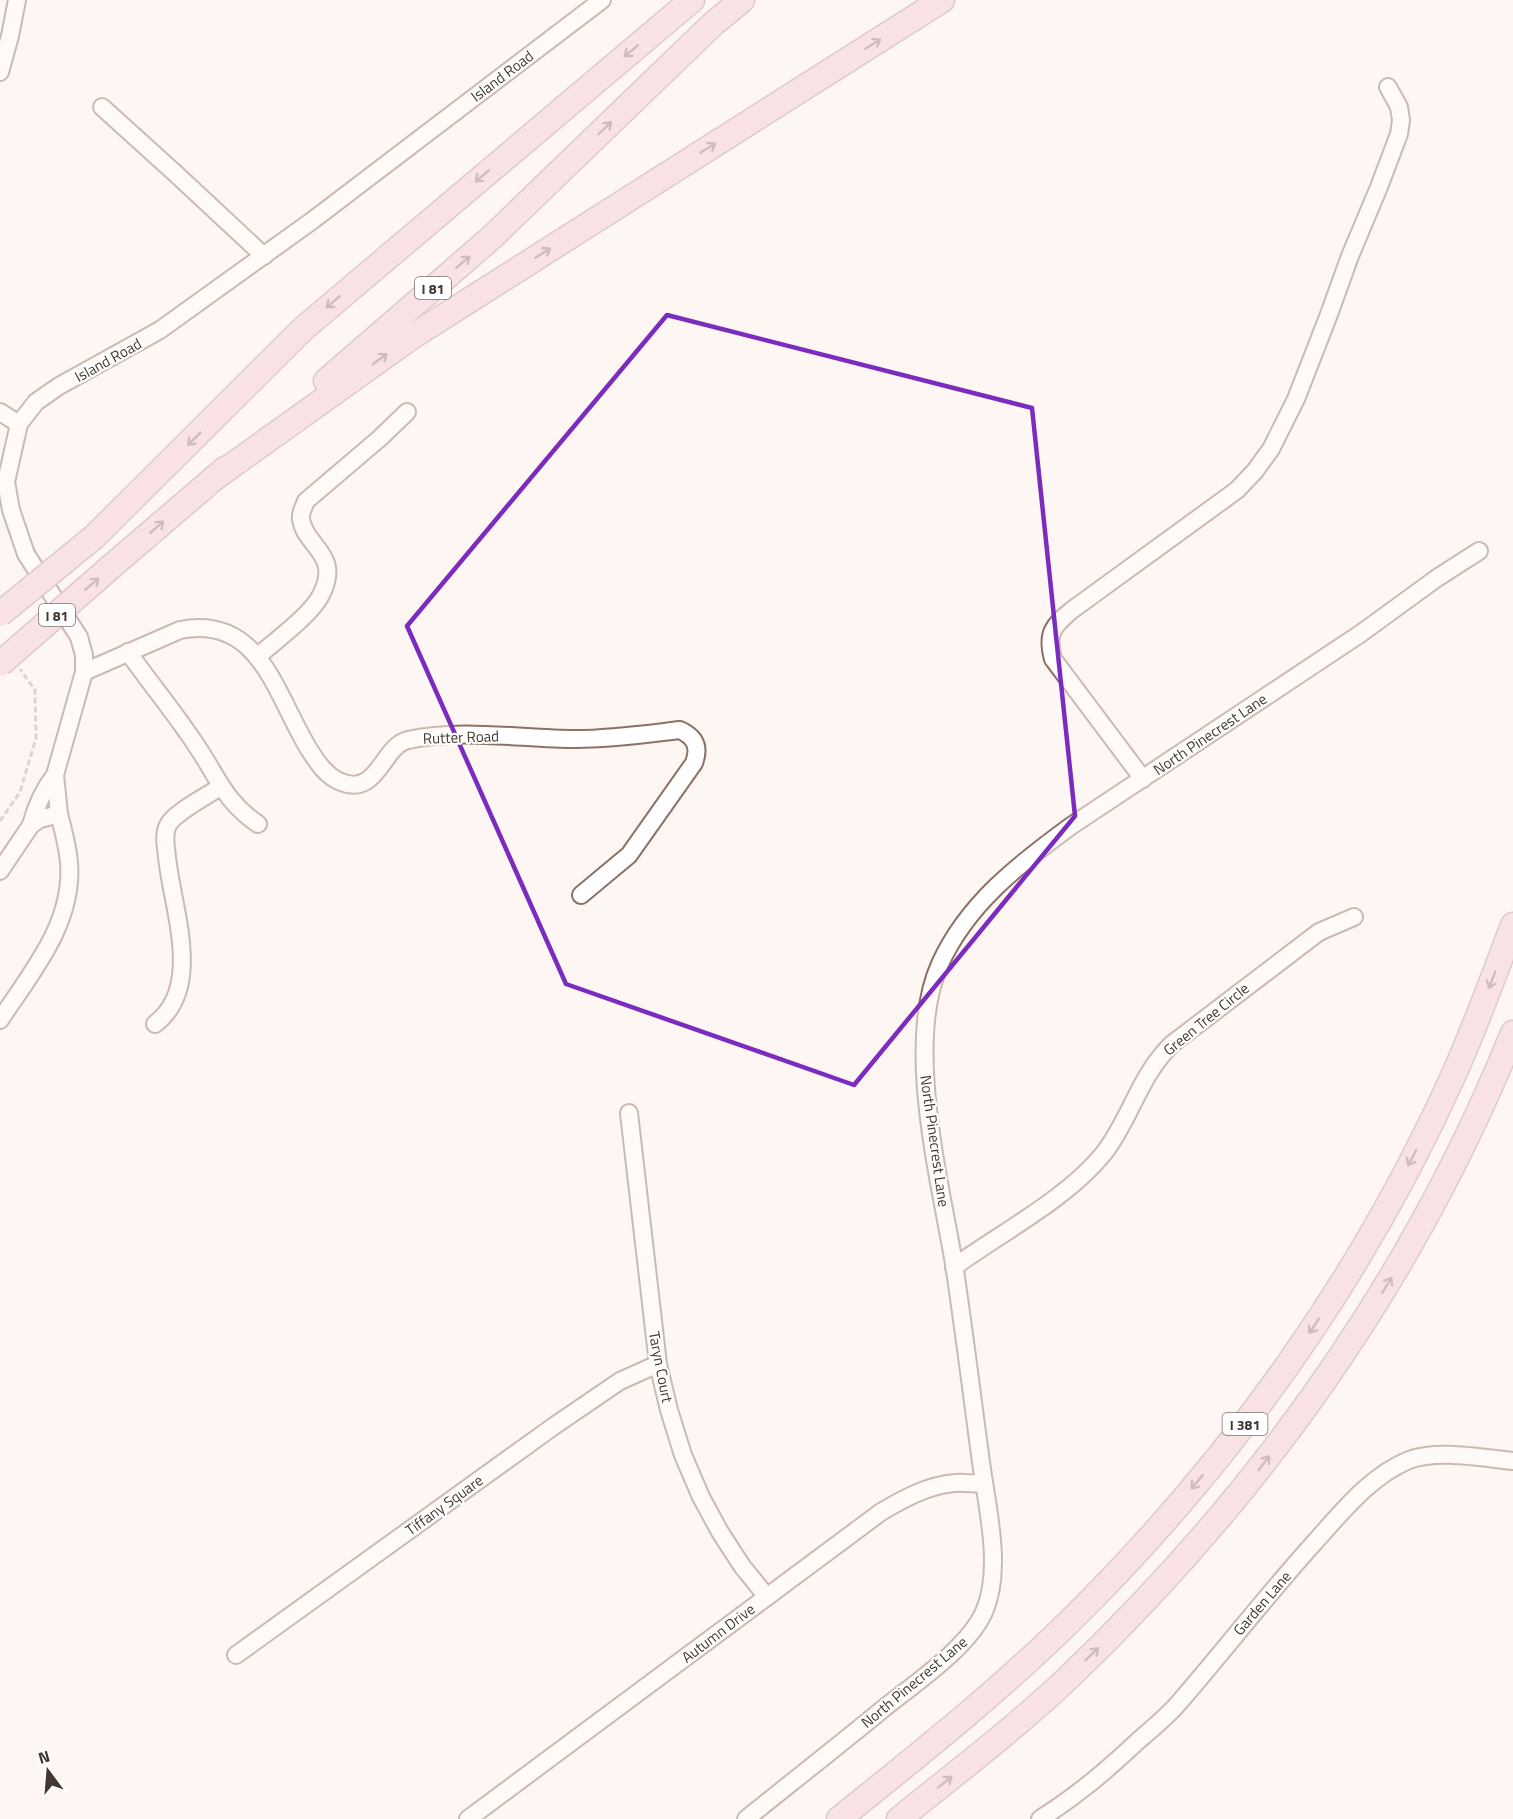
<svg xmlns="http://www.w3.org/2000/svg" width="1513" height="1819" font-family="'Titillium Web',sans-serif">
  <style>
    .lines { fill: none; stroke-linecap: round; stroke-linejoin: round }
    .minor-casing { stroke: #8d7165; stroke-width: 20 }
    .highway-casing { stroke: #b5979b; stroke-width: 27 }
    .path { stroke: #b5aca8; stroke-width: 3; stroke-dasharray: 6 3; stroke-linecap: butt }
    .minor { stroke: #fff; stroke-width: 16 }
    .highway { stroke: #f3cbd4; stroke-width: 24 }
    .highway-bridge-casing { stroke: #b5979b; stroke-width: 27; stroke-linecap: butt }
    .highway-bridge { stroke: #f3cbd4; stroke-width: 24 }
    .oneway { stroke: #927a7a }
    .marked { fill: none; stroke: #7b2cbf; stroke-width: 4.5; stroke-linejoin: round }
    .labels { text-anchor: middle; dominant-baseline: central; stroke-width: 4.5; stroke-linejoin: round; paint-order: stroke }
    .shield { fill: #fff; stroke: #7b736f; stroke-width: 1.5 }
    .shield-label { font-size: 14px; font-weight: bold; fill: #433731 }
    .street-label { font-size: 15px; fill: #433731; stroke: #fff }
  </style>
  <rect width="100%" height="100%" fill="#fdf6f3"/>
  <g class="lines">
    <defs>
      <g id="minor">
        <path d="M0 72 10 36 17 0"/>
        <path d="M102 107 176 174 264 256"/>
        <path d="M0 412 19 424"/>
        <path d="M128 652C150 683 175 713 196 745 218 777 224 801 258 824"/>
        <path d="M257 657C275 641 311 615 321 595 342 554 305 547 301 519 300 512 304 507 306 501L380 438 407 412"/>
        <path d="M84 672 180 630C261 614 276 697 310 751 318 763 326 776 341 782 378 797 382 746 408 740 462 728 522 739 576 739 611 739 646 734 680 730 695 737 700 747 694 763L629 855 581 895"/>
        <path d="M1143 779 1053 659C1046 633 1053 626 1072 610L1237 490 1255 471 1271 449 1296 399 1328 317 1350 256 1379 187 1399 134 1401 120 1399 107 1388 87"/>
        <path d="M31 825C36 806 43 790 55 775"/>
        <path d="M0 871 31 825 40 819 59 814 55 775 84 672V655L79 637 26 554 11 510 6 482 19 424 36 402 59 386 160 330 313 220 602 0"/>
        <path d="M0 1020C31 973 74 923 69 863 68 847 63 830 59 814"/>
        <path d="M155 1024C204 987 172 908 167 857 166 847 163 835 168 825 175 812 207 796 220 787"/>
        <path d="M629 1113 658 1364 669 1410 683 1455 701 1497 720 1532 742 1566 767 1597"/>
        <path d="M954 1267C1002 1232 1067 1199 1104 1153 1131 1118 1139 1076 1172 1044L1319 932 1354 917"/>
        <path d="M236 1655 554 1426 620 1381 658 1364"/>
        <path d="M468 1819 881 1512C903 1499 928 1485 955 1483 964 1482 974 1484 984 1484"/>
        <path d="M746 1819C792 1782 838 1746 883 1709 914 1684 968 1648 984 1612 1003 1569 987 1508 981 1462 972 1396 964 1330 954 1264 940 1180 904 1043 940 964 967 904 1019 864 1071 826L1360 634 1437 578 1479 551"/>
        <path d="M1040 1819C1078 1795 1107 1770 1139 1740 1152 1729 1165 1718 1176 1706 1223 1652 1266 1596 1314 1543 1342 1512 1370 1476 1409 1460 1438 1449 1482 1458 1513 1461"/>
      </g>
      <g id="highway">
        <path d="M326 381 491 238 713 24 742 0"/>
        <path d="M213 479 413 336 942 0"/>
        <path d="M94 537 304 328 692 0"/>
        <path d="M113 565 225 469"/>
        <path d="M839 1819C917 1756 997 1693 1069 1622 1229 1465 1362 1279 1454 1074 1476 1025 1494 975 1513 925"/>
        <path d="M899 1819C956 1773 1014 1729 1067 1679 1261 1494 1412 1282 1513 1033"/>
      </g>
    </defs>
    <use href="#minor" class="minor-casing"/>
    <use href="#highway" class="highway-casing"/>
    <path class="path" d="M0 821 20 792 36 738 35 690 20 669"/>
    <use href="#minor" class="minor"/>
    <use href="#highway" class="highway"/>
    <defs>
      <g id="highway-bridge">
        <path d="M0 614 94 537"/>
        <path d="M0 664 113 565"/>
      </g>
    </defs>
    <use href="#highway-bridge" class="highway-bridge-casing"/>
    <use href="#highway-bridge" class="highway-bridge"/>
  </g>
  <defs><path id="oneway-shaft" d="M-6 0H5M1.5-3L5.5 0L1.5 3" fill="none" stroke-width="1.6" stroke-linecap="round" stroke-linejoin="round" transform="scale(1.5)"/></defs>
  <g class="oneway">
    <use href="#oneway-shaft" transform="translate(873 44) rotate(-32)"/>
    <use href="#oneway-shaft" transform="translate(631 51) rotate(140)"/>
    <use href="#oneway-shaft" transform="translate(605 128) rotate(-44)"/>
    <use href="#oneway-shaft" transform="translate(708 148) rotate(-32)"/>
    <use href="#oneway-shaft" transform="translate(482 176) rotate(140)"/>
    <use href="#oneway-shaft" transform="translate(543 253) rotate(-32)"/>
    <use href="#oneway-shaft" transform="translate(463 262) rotate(-41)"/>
    <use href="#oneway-shaft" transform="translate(333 302) rotate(139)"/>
    <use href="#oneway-shaft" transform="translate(380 359) rotate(-36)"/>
    <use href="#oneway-shaft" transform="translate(194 439) rotate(135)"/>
    <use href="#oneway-shaft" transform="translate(157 527) rotate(-41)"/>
    <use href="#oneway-shaft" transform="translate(92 584) rotate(-41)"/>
    <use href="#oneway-shaft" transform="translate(1492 980) rotate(111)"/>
    <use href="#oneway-shaft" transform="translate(1412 1158) rotate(118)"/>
    <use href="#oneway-shaft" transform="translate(1387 1285) rotate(-58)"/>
    <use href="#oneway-shaft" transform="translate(1314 1326) rotate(124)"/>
    <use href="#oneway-shaft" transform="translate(1264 1463) rotate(-53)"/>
    <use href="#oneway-shaft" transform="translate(1197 1482) rotate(130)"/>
    <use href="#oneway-shaft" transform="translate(1092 1654) rotate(-44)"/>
    <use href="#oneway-shaft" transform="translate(945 1782) rotate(-39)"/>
  </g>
  <path d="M0 0H1513V1819H0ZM667 315 1032 408 1075 816 854 1085 566 984 407 626Z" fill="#fdf6f3" fill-opacity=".55" fill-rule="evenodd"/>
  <path class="marked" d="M667 315 1032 408 1075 816 854 1085 566 984 407 626Z"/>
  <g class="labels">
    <g class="shield">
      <rect x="415" y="277" width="36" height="22" rx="4.5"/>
      <rect x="39" y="604" width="36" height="22" rx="4.5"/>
      <rect x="1222.5" y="1413" width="45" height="22" rx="4.5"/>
    </g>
    <g class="shield-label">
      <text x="433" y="288">I 81</text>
      <text x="57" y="615">I 81</text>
      <text x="1245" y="1424">I 381</text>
    </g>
    <g class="street-label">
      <text transform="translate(502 76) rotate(-37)">Island Road</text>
      <text transform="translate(108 360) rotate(-29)">Island Road</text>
      <text transform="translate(1210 734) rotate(-34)">North Pinecrest Lane</text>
      <text transform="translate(461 737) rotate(-2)">Rutter Road</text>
      <text transform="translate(1206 1019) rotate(-39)">Green Tree Circle</text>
      <text transform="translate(935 1141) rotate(82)">North Pinecrest Lane</text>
      <text transform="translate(661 1367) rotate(79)">Taryn Court</text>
      <text transform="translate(444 1505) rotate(-36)">Tiffany Square</text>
      <text transform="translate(1262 1603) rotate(-49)">Garden Lane</text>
      <text transform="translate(718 1633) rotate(-37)">Autumn Drive</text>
      <text transform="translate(914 1682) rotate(-40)">North Pinecrest Lane</text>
    </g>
  </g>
  <g transform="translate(48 1771) rotate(344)" stroke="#ffffff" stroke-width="4.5" paint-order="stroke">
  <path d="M0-4.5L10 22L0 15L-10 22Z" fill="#433731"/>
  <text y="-9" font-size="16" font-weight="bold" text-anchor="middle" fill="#433731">N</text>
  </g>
</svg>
